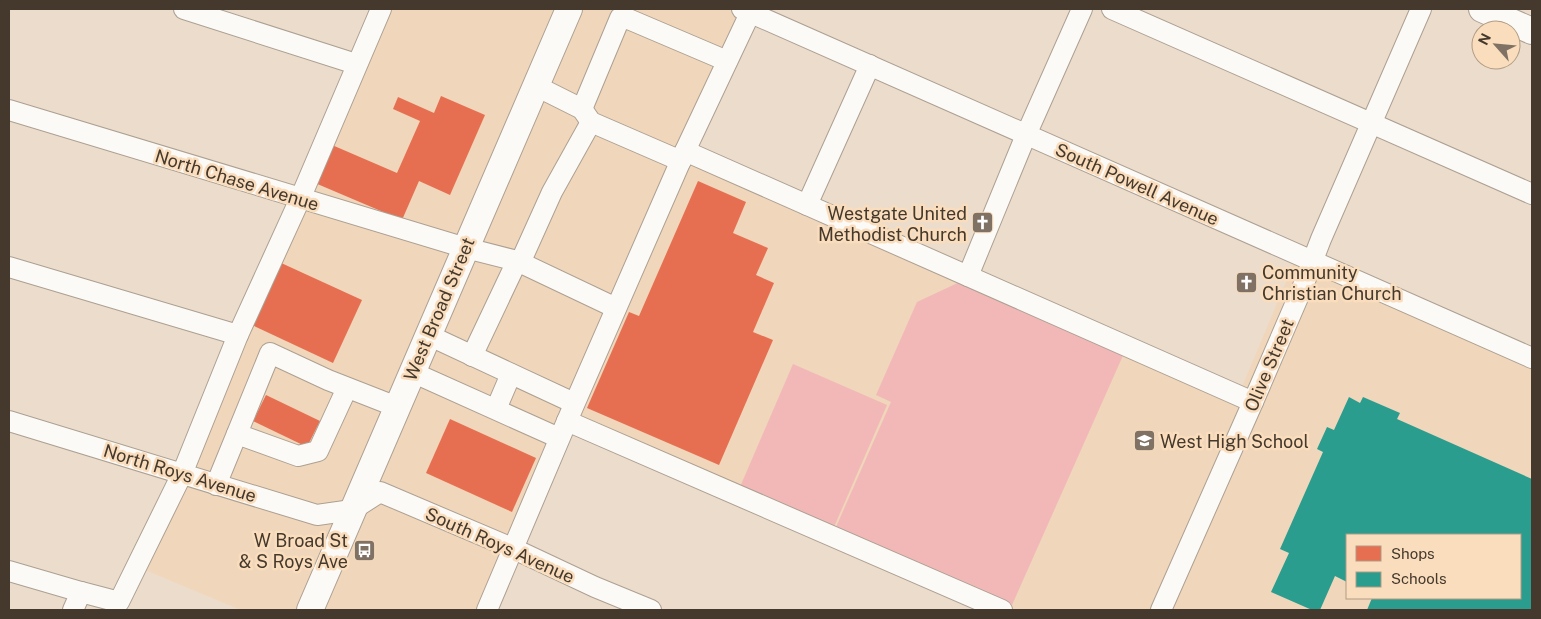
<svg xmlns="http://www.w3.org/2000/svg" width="1541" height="619" font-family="'Public Sans',sans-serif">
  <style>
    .built { fill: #f0d6ba; fill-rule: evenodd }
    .green { fill: #f2b8b8 }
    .shops { fill: #e76f51 }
    .schools { fill: #2a9d8f }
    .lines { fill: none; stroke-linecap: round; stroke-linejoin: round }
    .minor-casing { stroke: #aca092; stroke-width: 22 }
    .major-casing { stroke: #aca092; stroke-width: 28 }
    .minor { stroke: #fcfaf7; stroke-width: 20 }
    .major { stroke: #fcfaf7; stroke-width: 26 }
    .labels { text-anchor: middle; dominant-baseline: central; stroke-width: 5; stroke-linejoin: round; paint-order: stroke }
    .street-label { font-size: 18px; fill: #44392c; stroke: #faddbd }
    .poi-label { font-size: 18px; fill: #44392c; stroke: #faddbd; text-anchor: end }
  </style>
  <rect width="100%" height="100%" fill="#ecdccb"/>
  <path class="built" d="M374 9H756L692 148 1242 387 1294 263 1532 368V610H990L571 421 489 610H241L138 567ZM1347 535H1520V598H1347Z"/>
  <g class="green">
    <path d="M964 280 1125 351 1012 605 836 527 891 402 876 395 917 302Z"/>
    <path d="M793 364 887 405 834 527 740 487Z"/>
  </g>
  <g class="shops">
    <path d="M441 96 485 115 450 195 419 181 402 220 315 183 332 145 397 173 420 121 393 109 398 97 434 113Z"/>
    <path d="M698 181 746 202 733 233 768 248 756 275 774 283 753 332 773 340 719 465 587 408 629 312 639 316Z"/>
    <path d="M279 262 362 300 333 363 250 324Z"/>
    <path d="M266 395 320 421 307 447 253 421Z"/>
    <path d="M450 419 536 458 512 512 426 473Z"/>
  </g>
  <path class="schools" d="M1349 397 1360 403 1363 397 1400 413 1397 419 1532 479V610H1367L1372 598H1520V535H1347V582L1335 576 1320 610H1312L1271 592 1289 553 1280 549 1323 452 1317 449 1327 427 1334 430Z"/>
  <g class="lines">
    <defs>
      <g id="minor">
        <path d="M184 9 356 64"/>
        <path d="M742 9 1532 358"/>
        <path d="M1112 9 1532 194"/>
        <path d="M536 86 582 109 591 122 681 161"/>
        <path d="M582 109 620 18H626L727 61"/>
        <path d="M9 110 466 248 517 261 616 308"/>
        <path d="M685 151 1253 402"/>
        <path d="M807 205 870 65"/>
        <path d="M520 263 552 192 591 122"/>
        <path d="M9 267 238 335"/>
        <path d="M968 276 1026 135 1082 9"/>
        <path d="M428 335 574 403"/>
        <path d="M472 356 517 261"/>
        <path d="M412 372 559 438"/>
        <path d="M496 409 511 374"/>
        <path d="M9 421 317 515 352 510 380 492 512 548 595 587 651 610"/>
        <path d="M567 421 1002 610"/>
        <path d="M237 434 298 456 318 451 347 388"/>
        <path d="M216 485 270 353 328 380 397 407"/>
        <path d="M9 571 81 592"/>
        <path d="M73 610 81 592 119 602 182 474 238 335 300 199 381 9"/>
        <path d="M487 610 567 421 685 151 752 9"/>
        <path d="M1161 610 1253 402 1303 286 1321 239 1421 9"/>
      </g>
      <g id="major">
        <path d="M1482 9 1532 31"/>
        <path d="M310 610 569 9"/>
      </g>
    </defs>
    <use href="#minor" class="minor-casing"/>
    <use href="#major" class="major-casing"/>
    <use href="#minor" class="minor"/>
    <use href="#major" class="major"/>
  </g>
  <defs>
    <symbol id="church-square" viewBox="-11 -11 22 22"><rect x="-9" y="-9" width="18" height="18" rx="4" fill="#7f7264" stroke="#faddbd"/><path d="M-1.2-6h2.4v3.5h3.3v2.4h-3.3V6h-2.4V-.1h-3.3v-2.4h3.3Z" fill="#fff"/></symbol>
    <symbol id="school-square" viewBox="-11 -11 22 22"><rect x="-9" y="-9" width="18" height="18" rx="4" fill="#7f7264" stroke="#faddbd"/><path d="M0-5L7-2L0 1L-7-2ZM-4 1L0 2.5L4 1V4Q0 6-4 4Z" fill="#fff"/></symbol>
    <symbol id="bus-square" viewBox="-11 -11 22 22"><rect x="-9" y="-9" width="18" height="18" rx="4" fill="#7f7264" stroke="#faddbd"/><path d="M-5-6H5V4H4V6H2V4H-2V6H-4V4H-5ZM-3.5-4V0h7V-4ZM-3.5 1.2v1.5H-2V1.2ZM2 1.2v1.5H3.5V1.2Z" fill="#fff"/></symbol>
  </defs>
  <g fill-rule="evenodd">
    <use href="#church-square" x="970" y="210" width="25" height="25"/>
    <use href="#church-square" x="1234" y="270" width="25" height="25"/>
    <use href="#school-square" x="1132" y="428" width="25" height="25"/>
    <use href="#bus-square" x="352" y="538" width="25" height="25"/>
  </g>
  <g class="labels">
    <g class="street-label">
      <text transform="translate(237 180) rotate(17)">North Chase Avenue</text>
      <text transform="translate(1137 184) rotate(24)">South Powell Avenue</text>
      <text transform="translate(439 309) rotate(-67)">West Broad Street</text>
      <text transform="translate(1269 365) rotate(-67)">Olive Street</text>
      <text transform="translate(180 473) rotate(17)">North Roys Avenue</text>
      <text transform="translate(500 545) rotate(24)">South Roys Avenue</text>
    </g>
    <g class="poi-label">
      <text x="967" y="213">Westgate United<tspan x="967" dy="21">Methodist Church</tspan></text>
      <text x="1262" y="272" text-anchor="start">Community<tspan x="1262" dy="21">Christian Church</tspan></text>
      <text x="1160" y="441" text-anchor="start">West High School</text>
      <text x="348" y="540">W Broad St<tspan x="348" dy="21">&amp; S Roys Ave</tspan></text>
    </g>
  </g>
  <rect width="1541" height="619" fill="none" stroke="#44392c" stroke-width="20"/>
  <rect x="1346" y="534" width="175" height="65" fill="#faddbd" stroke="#b19b83"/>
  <rect x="1356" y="546" width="25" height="15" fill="#e76f51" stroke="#b19b83"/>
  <text x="1391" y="559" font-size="15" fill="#44392c">Shops</text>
  <rect x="1356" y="572" width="25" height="15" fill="#2a9d8f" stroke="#b19b83"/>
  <text x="1391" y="584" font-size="15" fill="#44392c">Schools</text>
  <g transform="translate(1496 45) rotate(297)"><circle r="24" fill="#faddbd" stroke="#b19b83"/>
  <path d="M0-4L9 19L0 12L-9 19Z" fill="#7f7264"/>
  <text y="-8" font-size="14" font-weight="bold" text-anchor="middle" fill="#44392c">N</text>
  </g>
</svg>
